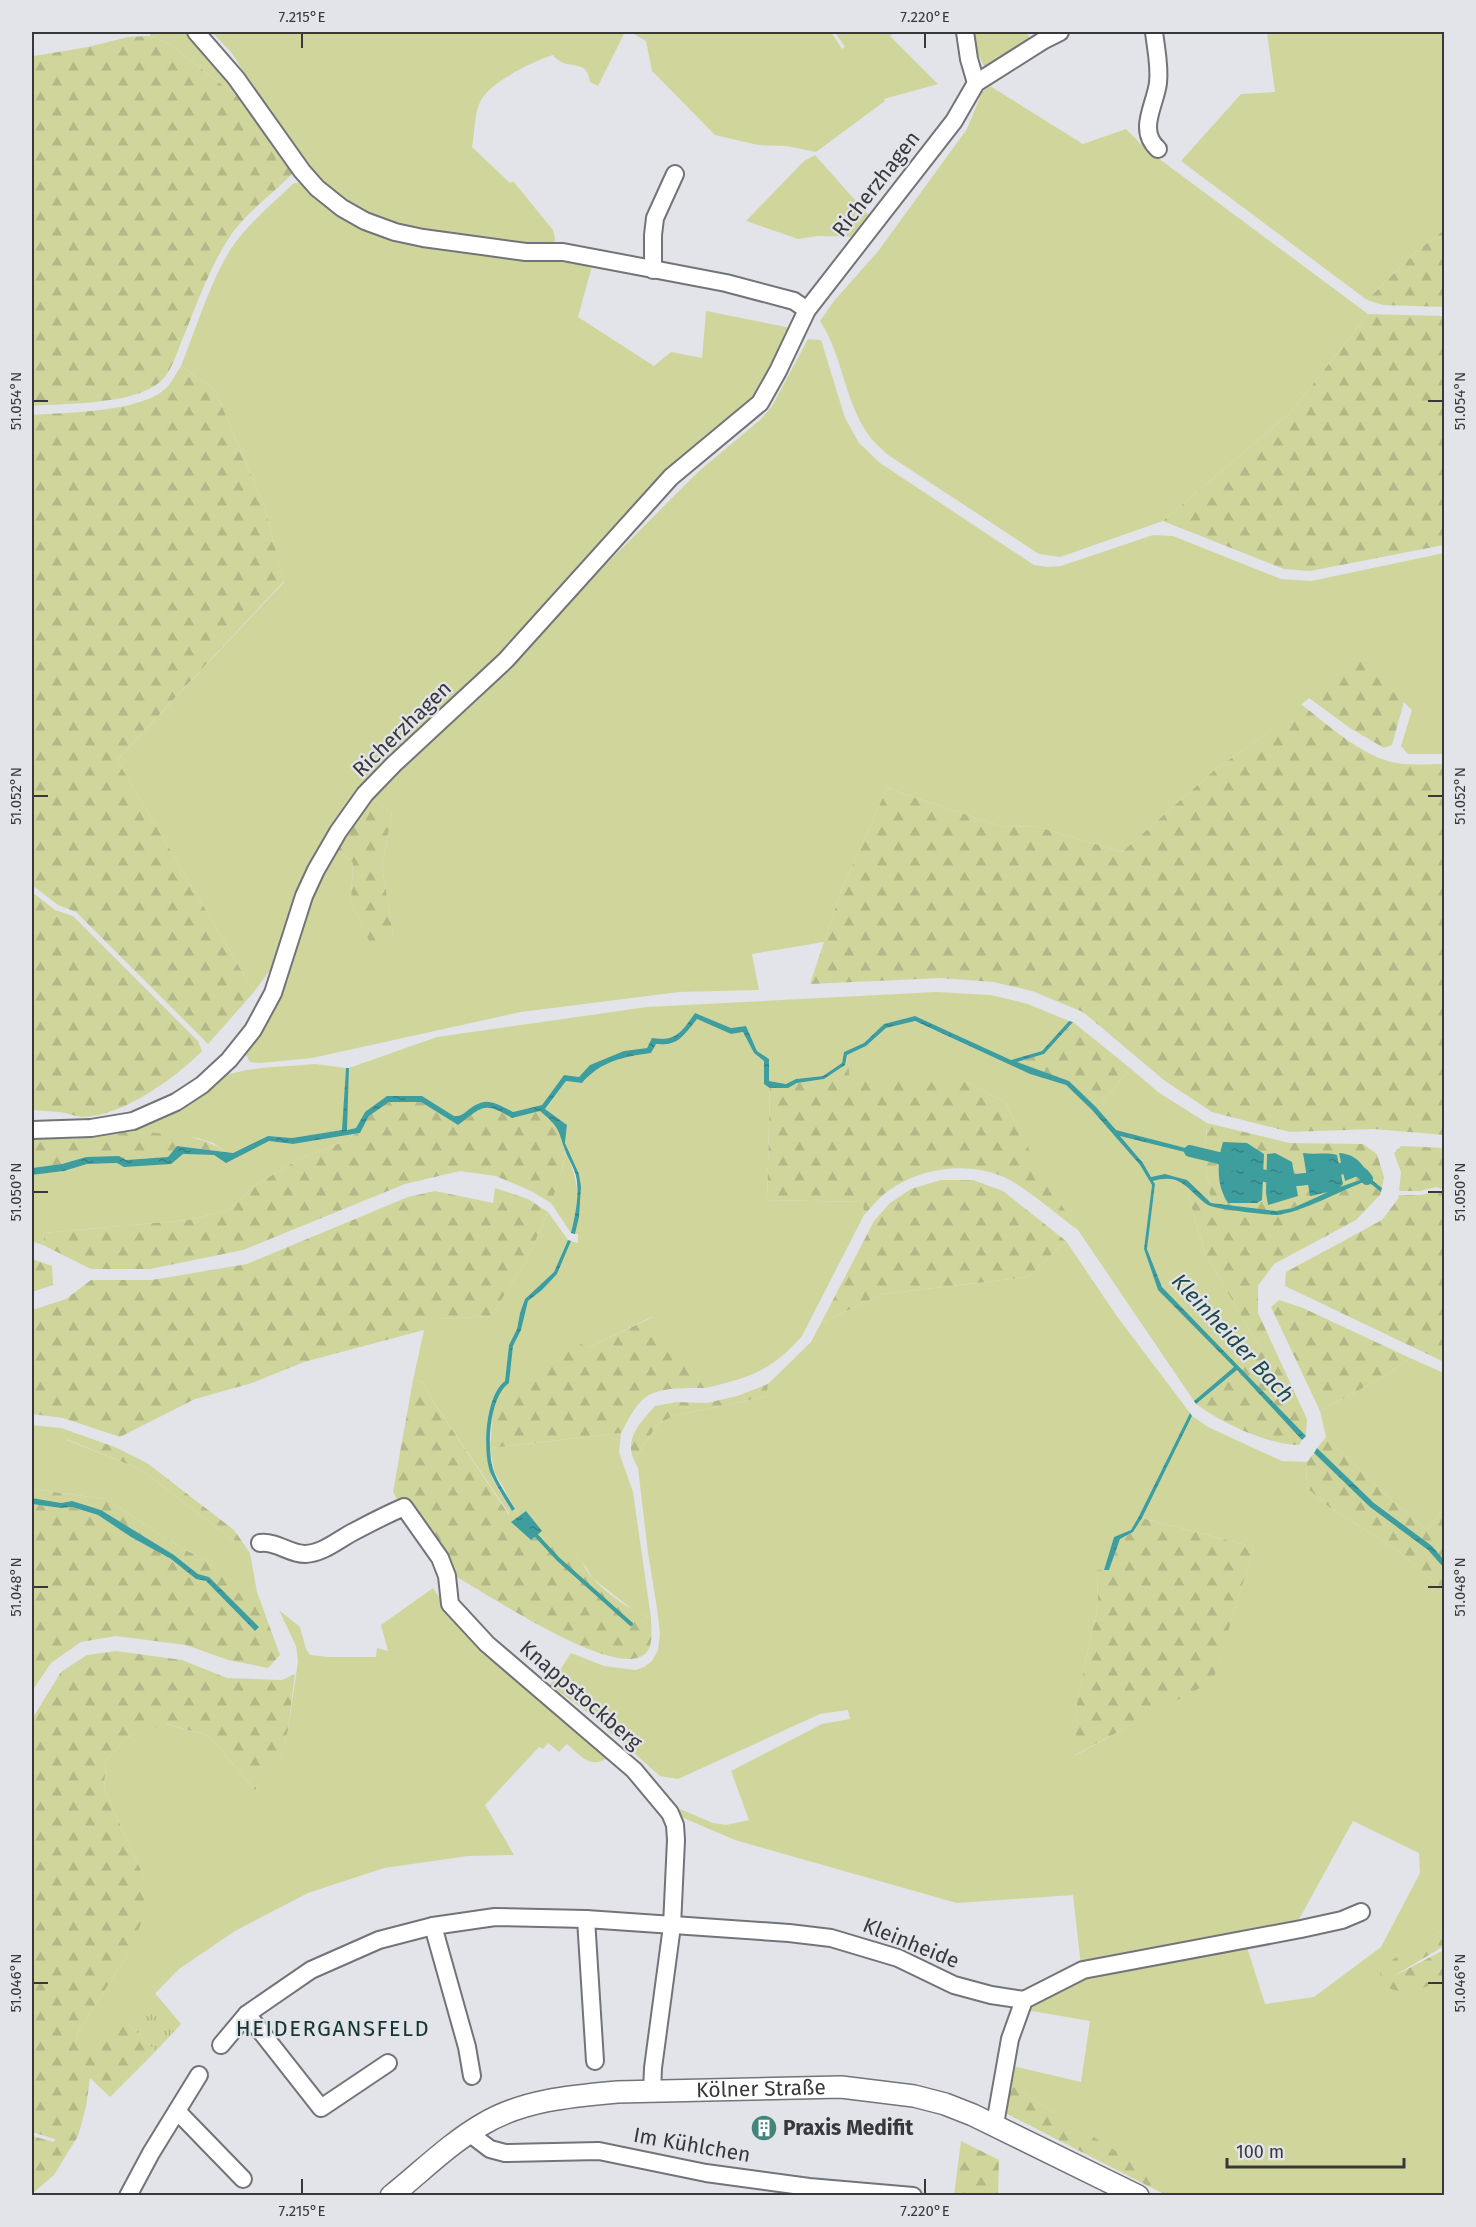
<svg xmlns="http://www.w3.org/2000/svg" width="1476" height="2227" font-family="'Fira Sans',sans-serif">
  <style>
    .green { fill: #d0d69b }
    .forest { fill: url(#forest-firs); fill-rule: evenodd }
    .park { fill: url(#park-tufts) }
    .water { fill: url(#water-ripples) }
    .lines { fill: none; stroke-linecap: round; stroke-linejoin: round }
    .stream { stroke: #3e9d9d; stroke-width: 4 }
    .canal { stroke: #3e9d9d; stroke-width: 12 }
    .minor-casing { stroke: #727479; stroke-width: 20 }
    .major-casing { stroke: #727479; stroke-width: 24 }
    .minor { stroke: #fff; stroke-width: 16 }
    .major { stroke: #fff; stroke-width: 21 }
    .ticks { fill: none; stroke: #38383b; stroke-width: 2 }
    .labels { text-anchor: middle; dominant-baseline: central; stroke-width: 4.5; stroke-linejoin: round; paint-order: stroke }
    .street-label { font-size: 21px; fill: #38383b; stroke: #e2e4ea }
    .poi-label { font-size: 21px; font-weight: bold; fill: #38383b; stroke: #e2e4ea; text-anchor: start }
    .water-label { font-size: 22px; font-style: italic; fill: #1e4848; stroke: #e2e4ea }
    .neighbourhood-label { font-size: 22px; letter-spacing: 1.5px; fill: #153630; stroke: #e2e4ea }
    .neatline { fill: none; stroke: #38383b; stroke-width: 2 }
    .ticks-label { font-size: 15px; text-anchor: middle; fill: #38383b }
  </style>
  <defs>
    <pattern id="forest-firs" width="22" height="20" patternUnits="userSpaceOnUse" patternTransform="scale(1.5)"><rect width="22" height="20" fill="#d0d69b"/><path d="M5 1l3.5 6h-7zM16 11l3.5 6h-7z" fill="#b3b886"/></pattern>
    <pattern id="park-tufts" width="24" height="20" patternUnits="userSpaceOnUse" patternTransform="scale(1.5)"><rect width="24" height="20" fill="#d0d69b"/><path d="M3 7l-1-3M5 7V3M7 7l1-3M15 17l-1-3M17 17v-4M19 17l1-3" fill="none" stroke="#b3b886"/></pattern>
    <pattern id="water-ripples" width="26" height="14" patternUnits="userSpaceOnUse" patternTransform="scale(1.5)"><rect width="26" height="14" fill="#3e9d9d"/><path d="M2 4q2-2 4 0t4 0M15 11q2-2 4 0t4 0" fill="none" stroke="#358181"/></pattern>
  </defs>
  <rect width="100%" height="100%" fill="#e2e4ea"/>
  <g class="green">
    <path d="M151 32H188L202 46 246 100 239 98 168 43 150 36Z"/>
    <path d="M212 32H625L598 86 590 82C587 56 567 73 553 55 533 61 491 82 481 100 474 113 475 132 472 147L510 183 513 181 553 230 555 238 553 248 409 229 361 213 313 175 268 110 231 52Z"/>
    <path d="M630 32H831L842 49 845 47 835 32H895L890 36 938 84 884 99 885 101 816 152 787 146 758 145 715 135 652 71 646 41Z"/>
    <path d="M972 32H1027L1031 42 992 66H984L974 46Z"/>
    <path d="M1267 32H1444V230L1416 252 1367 300 1181 161 1241 94 1275 92Z"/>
    <path d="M990 86 1083 144 1126 129 1146 149 1368 314 1291 412 1163 521 1060 557 1039 554 888 455C881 448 873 442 868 434 844 400 843 356 820 321L834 301 879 250 967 129 982 92Z"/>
    <path d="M815 155 871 218 856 237 817 236 798 239 746 221 804 161Z"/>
    <path d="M294 183H302L422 244 592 266 578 317 654 366 671 352 702 358 706 311 791 328 765 382 753 400 707 434 646 491 486 669 399 747 363 785 338 818 317 852 294 898 273 966 254 992 117 760 284 582 264 505 215 390 181 366C196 329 214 269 238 239 255 218 275 201 294 183Z"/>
    <path d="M808 339 821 340 845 418 859 443 880 463 1034 565 1048 567 1061 566 1153 535 1173 536 1281 579 1311 581 1444 553V754H1408L1401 746 1412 710 1358 658 1258 740 1218 767 1122 852 1035 826 1003 827 887 788 841 891 824 942 752 954 759 990 679 992 521 1012 312 1058 260 1063 250 1062 244 1051 270 1017 282 990 317 884 337 849 353 863 351 900 372 947 393 934 382 866 392 813 372 799 394 775 475 703 514 664 589 581 699 471 760 420 772 406Z"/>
    <path d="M936 992 991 995 1028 1004 1069 1021 1042 1051 1011 1060 915 1016 884 1024 864 1043 844 1052 842 1063 823 1076 796 1079 787 1084 769 1081V1059L757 1051 746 1026 731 1028 695 1013C682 1031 677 1042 653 1038L647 1048 624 1051 579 1077 564 1075 542 1105 513 1112C494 1101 486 1096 468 1110 463 1114 460 1116 454 1116L422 1096 365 1112 356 1128 346 1130 349 1068 437 1037 647 1007Z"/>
    <path d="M697 1019 731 1034 743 1032 754 1053 764 1061V1084L770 1088 767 1200 863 1202 864 1215 802 1336C772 1371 748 1378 705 1388L652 1317 587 1348 493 1407 501 1388 509 1383 513 1346 521 1330 528 1301 542 1290 557 1274 571 1241 578 1243V1234H575L579 1217V1174L565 1143 567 1125 545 1110 566 1081 582 1083C601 1061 623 1057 650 1053L655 1044C677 1048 685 1035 697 1019Z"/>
    <path d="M914 1021 1030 1074 1066 1085 1092 1110 1140 1165 1152 1185 1144 1249 1158 1290 1235 1367 1194 1401 1044 1180 1005 1102 959 1078H850L847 1055 866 1046 886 1028Z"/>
    <path d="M315 1064 346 1068 343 1130 292 1138 268 1136 233 1153 226 1152 213 1143 198 1138 123 1131 145 1124 218 1078C248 1066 283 1067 315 1064Z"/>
    <path d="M1130 1068 1158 1092 1207 1123 1205 1153 1116 1130 1097 1109Z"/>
    <path d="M355 1134 346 1141 303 1157 259 1183 226 1211 188 1220 43 1233 45 1246 32 1241V1175L64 1171 87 1164 117 1163 183 1154 214 1155 226 1162 269 1141 293 1144Z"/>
    <path d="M1119 1135 1205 1157 1211 1203C1191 1184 1180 1170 1151 1177L1143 1163Z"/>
    <path d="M565 1150C580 1184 580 1198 571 1233L551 1203 563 1167Z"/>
    <path d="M1165 1178 1185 1183 1204 1251 1261 1350 1240 1368 1162 1287 1147 1249 1155 1184 1153 1181Z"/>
    <path d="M548 1212 568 1240 554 1272 525 1299 520 1313 517 1329 509 1345 505 1381C484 1395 484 1448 490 1471 494 1485 505 1499 513 1512L510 1515 431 1398 423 1382 413 1380 424 1330 438 1319 491 1316 527 1260Z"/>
    <path d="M1066 1241 1116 1315 1190 1413 1139 1516 1131 1530 1114 1537 1104 1570H1097L1098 1604 1077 1703 1076 1755 1213 1680 1254 1547 1142 1518 1192 1416 1208 1427 1282 1461 1307 1462 1306 1487 1329 1507 1400 1552 1444 1591V1928L1379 1969 1416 1990 1444 1979V2195H1180L1171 2186 1006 2082 1009 2065 1081 2082 1090 2021 1026 2010 1029 2006 1090 1973 1246 1944 1265 2004 1314 1997 1381 1947 1420 1873 1419 1853 1353 1821 1297 1923 1081 1966 1073 1895 957 1903 735 1840 679 1816 680 1809 713 1823 726 1825 749 1820 731 1771 822 1724 850 1719 848 1710 820 1714 678 1779 660 1776 587 1712 550 1685 571 1653 604 1666 635 1670 644 1667 652 1661 658 1650 660 1634 657 1608 648 1553 638 1468 634 1460 657 1425 673 1416 767 1396 768 1384 811 1342 821 1323 882 1294 1028 1277Z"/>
    <path d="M1410 1358 1444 1373V1508L1427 1530 1386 1495 1326 1437 1320 1411 1385 1376Z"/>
    <path d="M32 1425 61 1428 67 1440 142 1470 250 1553 257 1592 247 1602 208 1561 181 1548 106 1499 32 1489Z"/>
    <path d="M621 1433 619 1452 633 1492 651 1618 637 1613 592 1578 586 1567 577 1555 544 1537 526 1511 519 1516 494 1471 490 1448Z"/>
    <path d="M433 1588 464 1632 609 1757C590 1770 581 1756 567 1744L559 1752 548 1743 543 1749 539 1747 485 1805 514 1855 468 1856 384 1868 308 1893 235 1931 179 1969 92 2058 76 2035 128 1954 144 1877 104 1789 106 1760 128 1737 166 1724 209 1736 255 1790 279 1761 288 1730 298 1661 296 1646 279 1610 300 1627 306 1649 310 1655 328 1657H376L377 1648 388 1651 381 1625Z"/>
  </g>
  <g class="forest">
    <path d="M150 36 168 43 239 98 246 100 293 170V173C272 195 246 212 229 238 210 267 198 301 185 333 178 348 173 371 160 382 133 405 67 403 32 406V92L34 56 88 47 128 37Z"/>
    <path d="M1444 230V307L1383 305 1367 300 1416 252Z"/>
    <path d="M1368 314 1444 316V545L1310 571 1284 569 1163 521 1291 412Z"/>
    <path d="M181 366 215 390 264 505 284 581 117 760 254 992 208 1044 76 912 58 905 32 885V415C67 412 144 413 168 386 173 380 177 372 181 366Z"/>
    <path d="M1358 657 1404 702 1392 745 1384 748 1350 728 1309 698Z"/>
    <path d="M1301 704C1325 723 1351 746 1379 758 1399 767 1423 764 1444 764V1135L1374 1129 1290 1132 1212 1112 1165 1081 1083 1012 1032 991 993 982 941 978 810 984 841 891 887 788 1003 827 1035 826 1122 852 1218 767 1258 740Z"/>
    <path d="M372 799 392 813 382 866 393 934 372 948 351 900 353 863 337 849Z"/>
    <path d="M32 892 55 910 73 916 198 1041 202 1051C176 1078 121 1117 82 1117 75 1116 67 1113 59 1112 50 1111 41 1111 32 1110Z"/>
    <path d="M1073 1022 1130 1068 1097 1109 1069 1081 1016 1062 1044 1054Z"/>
    <path d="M847 1055 850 1078H959L1005 1102 1044 1179 1078 1230C1056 1214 1034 1194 1010 1180 971 1159 916 1167 883 1195 876 1201 870 1209 864 1215L863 1202 767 1200 770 1088H787L797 1083 824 1079 845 1065Z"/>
    <path d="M389 1102H421L458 1125C483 1106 484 1101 512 1118L540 1111C545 1116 552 1121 557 1127 574 1147 558 1183 551 1203L531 1191 496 1176 460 1171 405 1184 243 1250 150 1269H91L45 1246 43 1233 188 1220 226 1211 259 1183 303 1157 346 1141 355 1134 360 1133 369 1116Z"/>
    <path d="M1207 1123 1289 1143 1363 1144 1377 1154 1384 1177 1382 1188 1367 1177C1343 1186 1298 1211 1276 1211 1255 1212 1232 1206 1211 1203L1205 1157ZM1218 1157 1257 1203 1228 1202 1222 1193Z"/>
    <path d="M123 1131C157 1134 197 1131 226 1152L177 1146 168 1157 126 1160 86 1157 62 1164 32 1168V1139H72Z"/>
    <path d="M1401 1146 1444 1148V1190L1437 1187 1420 1191H1399L1401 1172 1394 1153Z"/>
    <path d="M941 1180H973L1003 1191 1066 1241 1028 1277 882 1294 821 1323 874 1221 890 1203 911 1189Z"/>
    <path d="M1367 1181 1381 1192 1380 1195 1356 1220 1274 1264 1258 1286V1313L1307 1419 1306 1436 1240 1368 1261 1350 1204 1251 1185 1183 1210 1206 1276 1215Z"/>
    <path d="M495 1188 528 1199 548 1212 527 1260 491 1316 439 1319 424 1330 304 1362 252 1383 195 1399 120 1437 63 1418 32 1414V1310L66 1299 91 1280H152L247 1264 408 1197 435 1191 493 1203Z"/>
    <path d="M1436 1191 1444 1194V1362L1285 1286 1286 1272 1382 1220 1398 1199 1399 1195H1421Z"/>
    <path d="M32 1259 52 1266 53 1285 32 1292Z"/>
    <path d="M1279 1300 1303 1308 1410 1358 1385 1376 1320 1411 1271 1307Z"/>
    <path d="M653 1317 705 1388C689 1388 663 1387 649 1395 636 1402 628 1421 621 1433L490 1448 493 1407 575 1340 587 1348Z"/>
    <path d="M1237 1370 1302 1440 1299 1445C1268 1445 1220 1422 1196 1404Z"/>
    <path d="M413 1380 423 1382 431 1398 509 1515 515 1509 519 1516 512 1522 531 1540 542 1531 544 1537C556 1542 567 1547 577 1555 584 1562 586 1572 593 1579 607 1593 632 1612 651 1618 651 1629 654 1644 646 1653 617 1683 484 1591 453 1575L443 1548 435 1535 404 1498 398 1501 393 1492Z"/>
    <path d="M768 1384 767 1396 673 1416 657 1425 634 1460C624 1438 641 1422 655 1406L677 1402 707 1403 737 1396Z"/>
    <path d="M61 1428 115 1447 147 1463 234 1530 250 1553 142 1470 66 1439Z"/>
    <path d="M1326 1437 1386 1495 1427 1530 1444 1508V1560L1432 1546 1374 1503 1317 1448Z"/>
    <path d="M1314 1453 1370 1507 1428 1550 1444 1568V1591L1400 1552 1329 1507 1306 1487 1307 1462Z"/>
    <path d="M32 1489 106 1499 181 1548 208 1561 247 1601 257 1592 280 1655 268 1668 228 1660 186 1645 116 1636 81 1642 51 1663 32 1691V1504L61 1508 72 1507 98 1515 131 1537 171 1559 196 1579 206 1581 255 1631 209 1577 198 1574 174 1555 101 1510 72 1501 61 1503 32 1498Z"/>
    <path d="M1142 1518 1254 1547 1213 1681 1075 1755 1077 1703 1098 1604 1097 1570 1109 1569 1120 1539 1133 1532Z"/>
    <path d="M116 1651 182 1660 227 1678 282 1680 295 1674 288 1730 279 1762 255 1790 209 1736 167 1724 128 1737 106 1760 104 1789 144 1877 145 1914 128 1954 76 2035 92 2057 126 2022 156 2051 110 2097 90 2078 86 2107 78 2136 54 2175 32 2194V2136L54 2142 55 2139 32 2132V1719L61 1672 87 1655Z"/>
    <path d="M1444 1928V1946L1392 1977 1444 1950V1979C1419 1989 1409 1998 1383 1986L1379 1968Z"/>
    <path d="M1006 2082 1172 2186 1180 2195H1169L1160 2192 1007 2114 1002 2102Z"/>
    <path d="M961 2141 999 2160 998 2195H954Z"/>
  </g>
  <path class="park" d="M155 1993 181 2024 156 2051 126 2022Z"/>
  <g class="water">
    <path d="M695 1013 731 1028 746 1026 757 1051 769 1059V1081L786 1084 796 1079 823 1076 842 1063 844 1052 864 1043 884 1024 915 1016 1011 1060 1042 1051 1069 1021 1073 1022 1044 1054 1017 1062 1069 1081 1096 1107 1116 1130 1205 1153V1157L1120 1136 1143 1163 1151 1177 1165 1174 1187 1180 1211 1203 1276 1211 1293 1208 1328 1192 1310 1196 1303 1153C1315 1155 1327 1152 1337 1155L1343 1184 1340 1187 1368 1177 1382 1188 1381 1192 1367 1181C1341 1190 1301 1213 1276 1215 1267 1215 1215 1209 1208 1205 1188 1192 1183 1172 1153 1181L1155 1184 1147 1249 1162 1287 1306 1436 1302 1440 1237 1370 1196 1404 1194 1401 1234 1367 1158 1290 1144 1249 1152 1185 1140 1165 1092 1110 1066 1085 1030 1074 915 1021 886 1028 866 1046 847 1055 845 1065 824 1079 797 1083 788 1088H770L764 1084V1061L754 1053 743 1032 731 1034 697 1019C684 1035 678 1047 656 1044L651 1053C623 1057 601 1061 582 1083L566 1081 545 1109 567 1125 565 1143 579 1174 581 1187 579 1217 575 1234 571 1233C575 1216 580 1194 576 1176 574 1167 568 1159 565 1150 557 1126 559 1128 540 1111L512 1118C484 1101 483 1106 458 1125L421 1102H389L369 1116 360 1133 293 1144 269 1141 226 1163 214 1155 183 1154 171 1164 124 1167 117 1163 87 1164 64 1171 32 1175V1168L62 1164 86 1157 119 1156 126 1160 168 1157 177 1146 233 1153 268 1136 292 1138 342 1130 346 1068H349L347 1130 356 1128 365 1112 387 1096H422L454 1116C461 1116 463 1114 468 1110 486 1096 494 1102 513 1112L542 1105 564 1075 579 1077 590 1065 624 1051 647 1048 652 1038C677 1042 682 1031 695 1013Z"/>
    <path d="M1223 1142 1247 1143 1264 1154 1262 1200 1257 1203H1228C1216 1186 1217 1161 1223 1142Z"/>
    <path d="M1275 1153 1292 1162 1298 1196 1268 1205 1266 1193 1267 1154Z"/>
    <path d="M1339 1153C1351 1154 1359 1159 1365 1169L1363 1174 1345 1181Z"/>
    <path d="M568 1240 571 1241 557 1274 542 1290 528 1301 521 1330 513 1346 509 1383C489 1397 486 1450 494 1472 499 1485 508 1497 515 1509L512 1511C505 1499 497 1487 491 1474 482 1453 485 1395 505 1381L509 1345 517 1329 520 1313 525 1299 554 1272Z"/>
    <path d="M1190 1413 1192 1416 1142 1518 1133 1532 1120 1539 1109 1570H1104L1114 1537 1131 1530 1139 1516Z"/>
    <path d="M1317 1448 1374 1503 1432 1546 1444 1560V1568L1428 1550 1370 1507 1314 1453Z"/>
    <path d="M32 1498 61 1503 72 1501 101 1510 174 1555 198 1574 209 1577 259 1627 255 1631 206 1581 196 1579 171 1559 131 1537 98 1515 72 1507 61 1508 32 1504Z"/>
    <path d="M526 1511 542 1531 531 1540 511 1522Z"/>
  </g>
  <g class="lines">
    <path class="stream" d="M533 1532 558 1559 631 1624"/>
    <g class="canal">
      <path d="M1190 1151 1219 1158 1234 1165"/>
      <path d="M1250 1171C1264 1177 1290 1182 1306 1179 1326 1176 1351 1156 1367 1179"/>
    </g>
    <defs>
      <g id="minor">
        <path d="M196 32 236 78 302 171 317 188 342 208 365 221 395 232 423 238 526 252H563L726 283 794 301 807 310"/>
        <path d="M965 32 969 59 976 83"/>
        <path d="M1154 32C1156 49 1160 66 1158 83 1155 106 1137 130 1158 149"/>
        <path d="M653 270V235L655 218 675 174"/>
        <path d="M32 1130 91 1128 133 1121 176 1102 202 1085 229 1060 253 1030 273 993 304 896 316 870 338 832 365 794 394 764 506 660 671 477 760 403 778 371 807 310 954 121 976 83 1044 40 1060 32"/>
        <path d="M260 1543C277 1541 289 1554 305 1554 325 1553 340 1538 357 1530 372 1522 388 1514 404 1507L440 1558 447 1576 450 1604 487 1644 634 1770 670 1813 675 1825 676 1840 672 1926 653 2068 652 2092"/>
        <path d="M586 1919 595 2061"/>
        <path d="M433 1926 467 2047 472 2076"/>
        <path d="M247 2014 321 2108 388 2063"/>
        <path d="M221 2045 247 2014 311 1970 379 1940 433 1926 495 1917 586 1919 789 1933 831 1938 898 1958 954 1985 991 1995 1024 2000"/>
        <path d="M177 2111 243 2179"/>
        <path d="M995 2124 1010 2039 1024 2000 1083 1970 1301 1929 1342 1920 1361 1912"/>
        <path d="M469 2133 490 2149 505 2153 599 2151 706 2173 809 2187 913 2196"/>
        <path d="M128 2196 151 2153 199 2075"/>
      </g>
      <g id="major">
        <path id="s1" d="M391 2196C421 2172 450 2143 483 2124 523 2100 572 2096 617 2092L841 2087 914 2096 945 2104 973 2115 1138 2196"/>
      </g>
    </defs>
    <use href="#minor" class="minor-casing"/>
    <use href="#major" class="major-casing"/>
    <use href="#minor" class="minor"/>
    <use href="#major" class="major"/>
  </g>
  <path class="ticks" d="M302 33V48M925 33V48M33 401H48M1428 401H1443M33 796H48M1428 796H1443M33 1192H48M1428 1192H1443M33 1587H48M1428 1587H1443M33 1983H48M1428 1983H1443M302 2179V2194M925 2179V2194"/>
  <defs>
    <symbol id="building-disc" viewBox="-11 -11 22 22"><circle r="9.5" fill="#42867b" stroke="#e2e4ea"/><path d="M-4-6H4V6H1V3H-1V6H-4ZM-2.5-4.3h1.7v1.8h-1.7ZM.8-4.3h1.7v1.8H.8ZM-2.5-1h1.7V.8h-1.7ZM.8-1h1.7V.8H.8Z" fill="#fff"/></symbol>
  </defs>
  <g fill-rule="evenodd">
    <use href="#building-disc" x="749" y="2113" width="30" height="30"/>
  </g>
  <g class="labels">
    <g class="street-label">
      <text transform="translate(876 184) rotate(-52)">Richerzhagen</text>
      <text transform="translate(402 729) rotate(-44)">Richerzhagen</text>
      <text transform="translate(581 1695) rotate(41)">Knappstockberg</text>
      <text transform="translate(911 1943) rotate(22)">Kleinheide</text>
      <text stroke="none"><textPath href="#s1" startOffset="400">Kölner Straße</textPath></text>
      <text transform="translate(692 2145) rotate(10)">Im Kühlchen</text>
    </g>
    <g class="poi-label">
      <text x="783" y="2128">Praxis Medifit</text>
    </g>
    <g class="water-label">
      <text transform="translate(1233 1338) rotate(47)">Kleinheider Bach</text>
    </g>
    <g class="neighbourhood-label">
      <text x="333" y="2028">HEIDERGANSFELD</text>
    </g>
  </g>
  <rect width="1476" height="2227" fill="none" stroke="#e2e4ea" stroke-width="66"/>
  <path d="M1227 2158v9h177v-9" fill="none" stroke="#38383b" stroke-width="3"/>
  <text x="1236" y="2158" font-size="18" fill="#38383b" stroke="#e2e4ea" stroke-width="4.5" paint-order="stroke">100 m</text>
  <rect x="33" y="33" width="1410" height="2161" class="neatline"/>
  <g class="ticks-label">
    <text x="302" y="22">7.215°E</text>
    <text x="925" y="22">7.220°E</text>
    <text transform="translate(16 401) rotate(-90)" y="5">51.054°N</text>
    <text transform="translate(1460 401) rotate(-90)" y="5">51.054°N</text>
    <text transform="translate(16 796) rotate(-90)" y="5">51.052°N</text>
    <text transform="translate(1460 796) rotate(-90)" y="5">51.052°N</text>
    <text transform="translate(16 1192) rotate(-90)" y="5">51.050°N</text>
    <text transform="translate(1460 1192) rotate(-90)" y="5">51.050°N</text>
    <text transform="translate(16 1587) rotate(-90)" y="5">51.048°N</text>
    <text transform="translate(1460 1587) rotate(-90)" y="5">51.048°N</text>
    <text transform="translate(16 1983) rotate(-90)" y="5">51.046°N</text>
    <text transform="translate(1460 1983) rotate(-90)" y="5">51.046°N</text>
    <text x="302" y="2216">7.215°E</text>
    <text x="925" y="2216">7.220°E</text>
  </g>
</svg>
